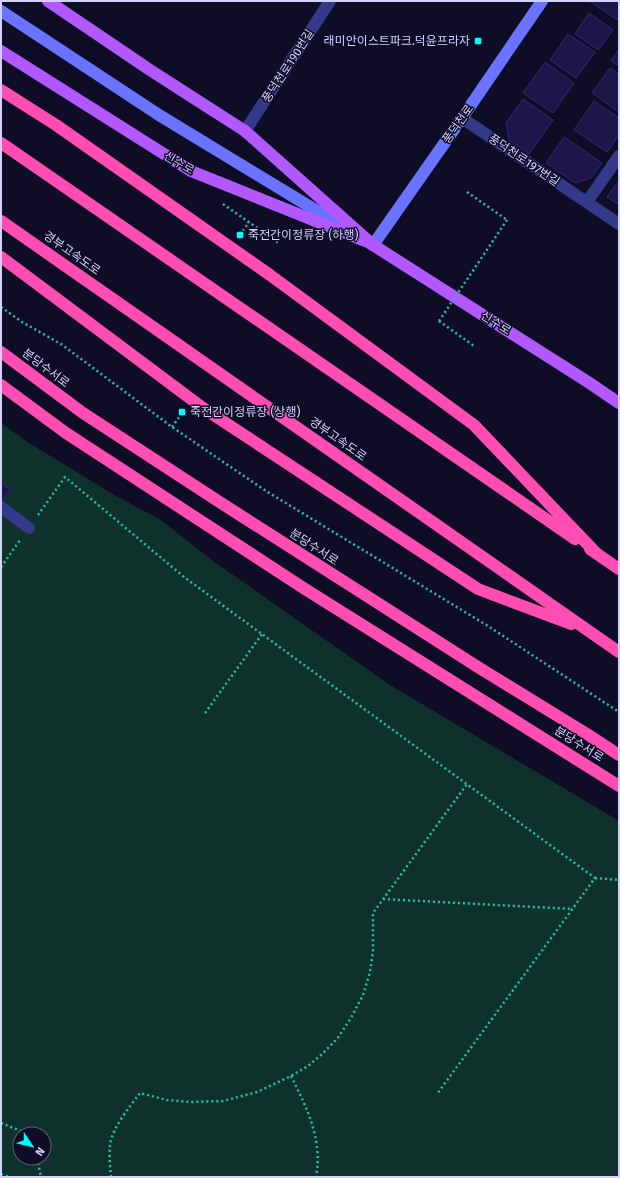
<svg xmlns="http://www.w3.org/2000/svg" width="620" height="1178" font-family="'Fira Sans','Noto Sans KR',sans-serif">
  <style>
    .green { fill: #0f312c; fill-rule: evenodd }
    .building { fill: #1d1749; stroke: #302777 }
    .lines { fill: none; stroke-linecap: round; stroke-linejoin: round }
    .path { stroke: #25c0a8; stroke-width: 2.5; stroke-dasharray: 2 3; stroke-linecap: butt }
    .street { stroke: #343989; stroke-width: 12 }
    .secondary { stroke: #6973ff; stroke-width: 12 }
    .primary { stroke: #b159ff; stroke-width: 12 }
    .highway { stroke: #ff4db3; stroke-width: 12 }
    .path-bridge { stroke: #25c0a8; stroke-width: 2.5; stroke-dasharray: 2 3; stroke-linecap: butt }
    .poi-dot { fill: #00fcfd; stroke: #0f0d26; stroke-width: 1.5 }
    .labels { text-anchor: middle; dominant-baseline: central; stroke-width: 3; stroke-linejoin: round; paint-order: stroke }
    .poi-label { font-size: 12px; fill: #d3d2ff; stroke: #0f0d26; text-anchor: start }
    .street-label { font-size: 12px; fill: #d3d2ff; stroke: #0f0d26 }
  </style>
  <rect width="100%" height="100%" fill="#0f0d26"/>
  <path class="green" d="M1 423 29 443 116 496 161 520 213 561 390 685 619 821V1177H1ZM20 1134H44V1158H20Z"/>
  <g class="building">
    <path d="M592 1H619V21L591 2Z"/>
    <path d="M589 13 613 30 598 50 575 34Z"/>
    <path d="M568 34 595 52 576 78 550 60Z"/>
    <path d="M619 49V66L611 61Z"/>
    <path d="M545 62 574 83 553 113 523 93Z"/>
    <path d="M610 68 619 74V112L592 93Z"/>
    <path d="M523 99 553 120 529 154 509 140 506 123Z"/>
    <path d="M594 101 619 118V135L607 152 574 130Z"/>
    <path d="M564 137 602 163 591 178 575 183 546 163Z"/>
    <path d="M619 181V205L607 197Z"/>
    <path d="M1 483 11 490 1 501Z"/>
  </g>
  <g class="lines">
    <g class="path">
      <path d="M467 192 507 220"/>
      <path d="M223 204 280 244"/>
      <path d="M240 235 249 222"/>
      <path d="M1 307 22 322 61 344 172 427 266 491 488 626 619 712"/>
      <path d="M439 321 474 346"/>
      <path d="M172 427 182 413"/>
      <path d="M38 515 65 477 184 577 595 878 437 1094"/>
      <path d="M1 567 20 540"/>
      <path d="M205 713 262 634"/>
      <path d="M595 878 619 880"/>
      <path d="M383 899 573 909"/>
      <path d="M291 1076C307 1108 323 1140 316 1177"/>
      <path d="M1 1123 28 1134"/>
      <path d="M37 1158 41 1177"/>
      <path d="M1 1174 9 1177"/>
      <path d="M111 1177C110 1167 109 1155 110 1145 112 1128 130 1106 140 1093L167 1100 190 1102 223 1101 257 1092 291 1076 308 1066 321 1055 337 1039 351 1018 363 995 370 972 373 952V913L467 784"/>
    </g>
    <g class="street">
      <path d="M462 118 619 224"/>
      <path d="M245 131 330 1"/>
      <path d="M587 202 619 156"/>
      <path d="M1 507 29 528"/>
    </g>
    <path class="secondary" d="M1 11 159 115 373 245 462 118 542 1"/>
    <g class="primary">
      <path d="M48 1 150 70 245 131 373 245 588 382 619 403"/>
      <path d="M1 51 191 171 365 241"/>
    </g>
    <g class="highway">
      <path d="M1 90 56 125 270 275 474 425 596 553"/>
      <path d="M1 143 575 539"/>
      <path d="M1 221 619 652"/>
      <path d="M1 257 203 408 478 589 571 624"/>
      <path d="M1 352 83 413 218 501 481 669 587 734 619 755"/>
      <path d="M1 385 66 433 305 589 619 786"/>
      <path d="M590 549 619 569"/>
    </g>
    <path class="path-bridge" d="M439 321 507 220"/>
  </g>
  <g class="poi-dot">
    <rect x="474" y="37" width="8" height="8" rx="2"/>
    <rect x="236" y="231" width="8" height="8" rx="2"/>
    <rect x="178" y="408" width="8" height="8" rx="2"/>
  </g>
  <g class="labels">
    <g class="poi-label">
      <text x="470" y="41" text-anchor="end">래미안이스트파크.덕윤프라자</text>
      <text x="248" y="235">죽전간이정류장 (하행)</text>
      <text x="190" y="412">죽전간이정류장 (상행)</text>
    </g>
    <g class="street-label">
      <text transform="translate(288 66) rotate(-57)">풍덕천로190번길</text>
      <text transform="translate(458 124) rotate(-55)">풍덕천로</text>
      <text transform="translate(524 160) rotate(34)">풍덕천로197번길</text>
      <text transform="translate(179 163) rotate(30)">신수로</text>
      <text transform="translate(72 253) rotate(35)">경부고속도로</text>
      <text transform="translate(496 323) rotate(32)">신수로</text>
      <text transform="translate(46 368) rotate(37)">분당수서로</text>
      <text transform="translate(338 439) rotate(35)">경부고속도로</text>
      <text transform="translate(314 547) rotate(33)">분당수서로</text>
      <text transform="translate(579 744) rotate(32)">분당수서로</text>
    </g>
  </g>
  <rect width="620" height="1178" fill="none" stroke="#d3d2ff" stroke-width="4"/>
  <g transform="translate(32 1146) rotate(125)"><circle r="19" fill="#0f0d26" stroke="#5d5c7d"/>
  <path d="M0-3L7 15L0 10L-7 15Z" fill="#00fcfd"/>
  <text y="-6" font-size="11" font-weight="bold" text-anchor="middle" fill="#d3d2ff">N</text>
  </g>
</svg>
